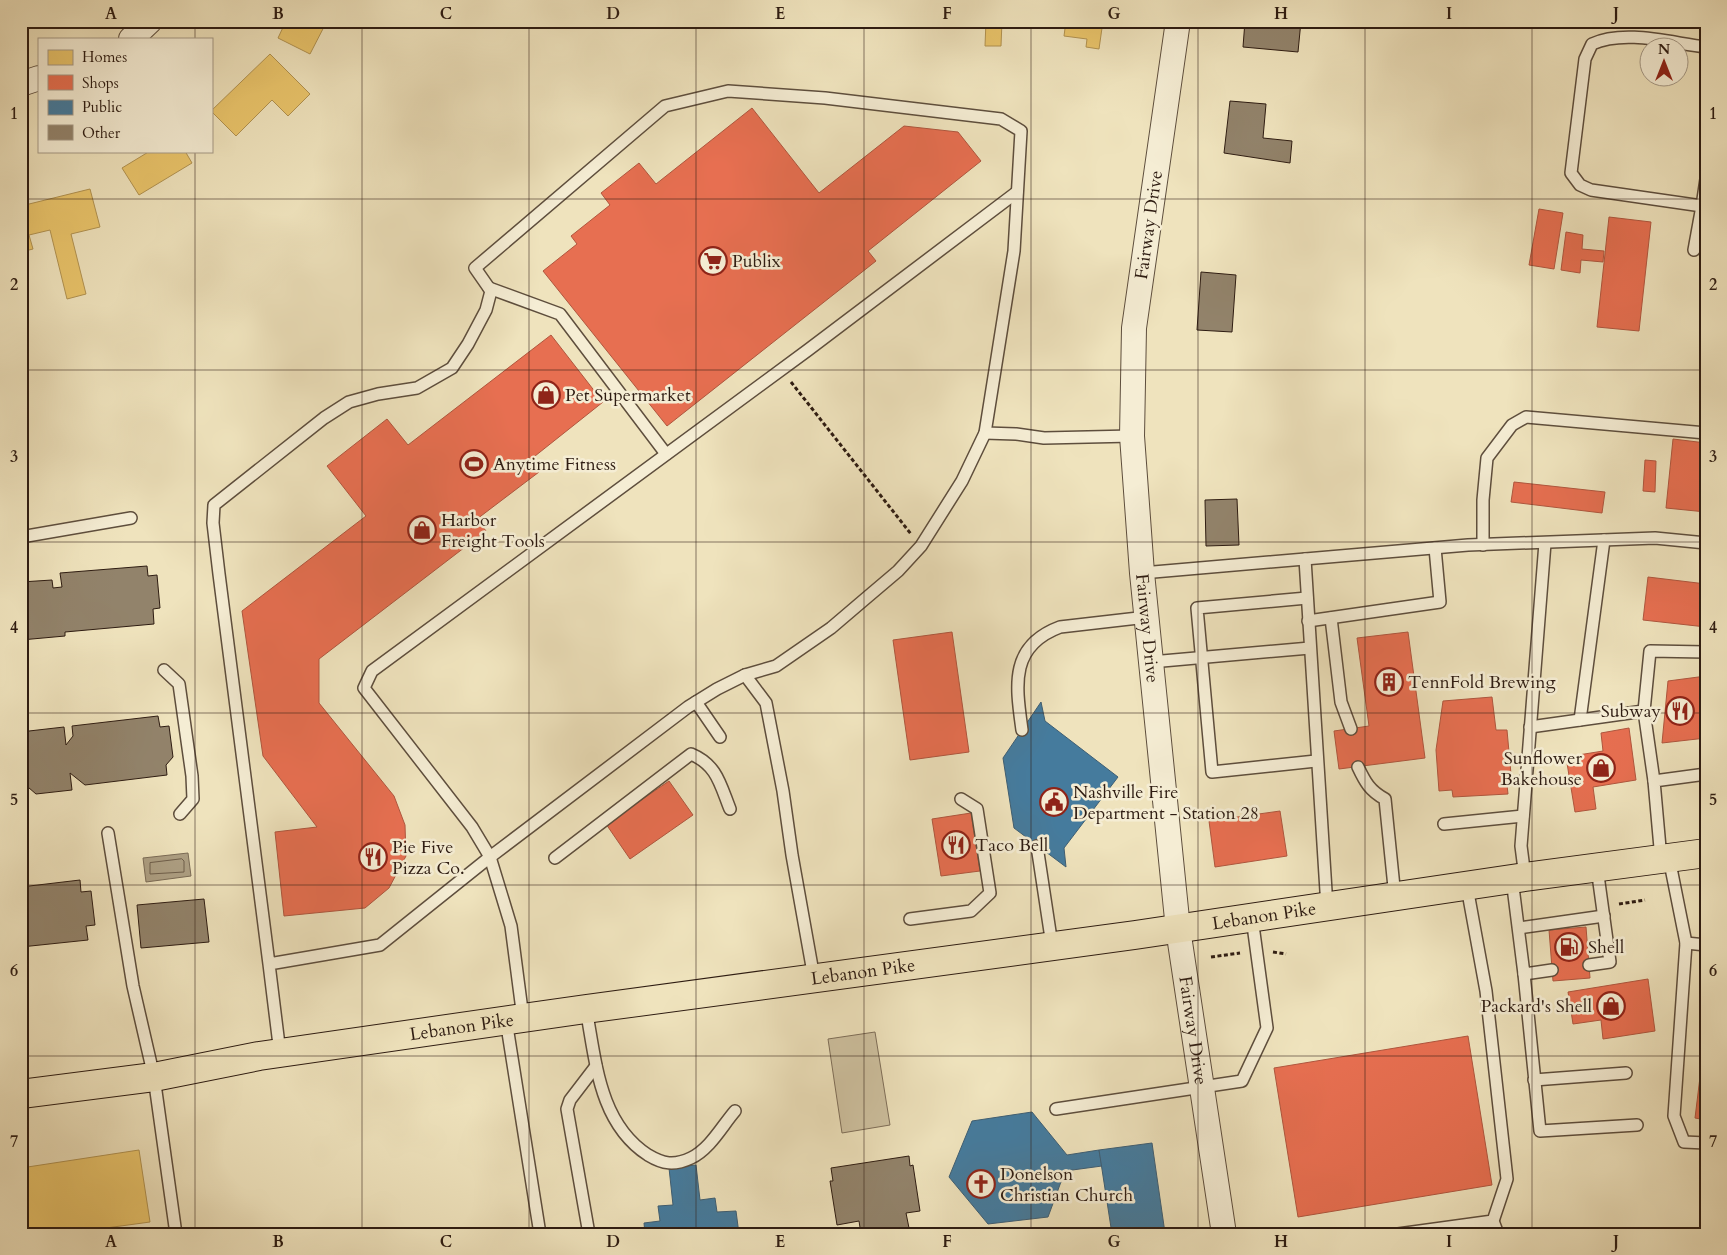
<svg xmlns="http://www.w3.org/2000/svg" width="1727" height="1255" font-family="Cardo,serif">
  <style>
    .green { fill: #cec1a0; stroke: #7e6e59 }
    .water { fill: #ad9f83; stroke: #7a6b56 }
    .homes { fill: #e9c46a; stroke: #b19250 }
    .shops { fill: #e76f51; stroke: #b0563e }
    .public { fill: #457b9d; stroke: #3e5e73 }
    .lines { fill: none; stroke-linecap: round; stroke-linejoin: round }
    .shore { stroke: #6e5e4a; stroke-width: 1 }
    .building { fill: #92836b; stroke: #2e1c12 }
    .lane-casing { stroke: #5e4e3d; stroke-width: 14 }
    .street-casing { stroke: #5e4e3d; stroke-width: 26 }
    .primary-casing { stroke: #2e1c12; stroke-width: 30 }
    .path { stroke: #2e1c12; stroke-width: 3; stroke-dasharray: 4 2.5; stroke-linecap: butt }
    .lane { stroke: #f5edd4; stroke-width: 11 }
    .street { stroke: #f5edd4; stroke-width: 24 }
    .primary { stroke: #efe3bd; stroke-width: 28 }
    .grid { fill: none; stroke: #2e1c12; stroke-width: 1; stroke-opacity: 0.55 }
    .labels { text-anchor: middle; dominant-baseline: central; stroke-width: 5; stroke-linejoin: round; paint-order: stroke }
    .street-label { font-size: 18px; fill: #2e1c12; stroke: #f5edd4 }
    .poi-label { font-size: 18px; fill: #2e1c12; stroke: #f5edd4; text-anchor: start }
    .neatline { fill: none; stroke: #2e1c12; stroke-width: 2 }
    .grid-label { font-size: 16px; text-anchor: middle; font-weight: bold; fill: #2e1c12 }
  </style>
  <rect width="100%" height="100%" fill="#efe3bd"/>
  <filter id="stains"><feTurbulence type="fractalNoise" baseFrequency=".004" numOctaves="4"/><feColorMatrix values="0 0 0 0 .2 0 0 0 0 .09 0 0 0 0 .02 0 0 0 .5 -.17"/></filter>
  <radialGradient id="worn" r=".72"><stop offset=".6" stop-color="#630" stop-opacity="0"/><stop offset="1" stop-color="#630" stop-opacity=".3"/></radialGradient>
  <path class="green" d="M875 1032 890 1125 842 1133 828 1039Z"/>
  <path class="water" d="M188 853 191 876 146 882 143 858Z"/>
  <g class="homes">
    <path d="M286 21H327L310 54 278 38Z"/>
    <path d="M986 21H1002L1001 46H985Z"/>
    <path d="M1066 21H1103L1099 49 1086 47 1087 39 1064 36Z"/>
    <path d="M270 54 310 94 288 116 272 100 236 136 211 111Z"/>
    <path d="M150 151H185L192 163 139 195 122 168Z"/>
    <path d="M90 189 100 227 71 234 86 294 67 299 50 230 29 235 33 249 21 252V206Z"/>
    <path d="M139 1150 150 1222 62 1234H21V1168Z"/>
  </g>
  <g class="shops">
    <path d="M752 108 819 193 904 126 958 132 981 161 868 251 876 261 667 426 543 271 577 244 571 236 610 205 601 193 639 163 656 184Z"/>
    <path d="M1539 209 1563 213 1554 269 1529 265Z"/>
    <path d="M1609 217 1651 222 1639 331 1597 327Z"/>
    <path d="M1566 232 1583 235 1582 249 1604 251 1603 262 1581 260 1580 273 1561 270Z"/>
    <path d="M551 335 603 402 530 460 539 472 477 519 486 531 319 659V703L394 796 405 825 406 856 389 888 365 908 284 916 275 832 317 827 263 756 242 611 366 516 327 466 387 419 408 445Z"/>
    <path d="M1673 439 1706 443V512L1666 508Z"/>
    <path d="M1645 460 1656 461 1655 492 1643 491Z"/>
    <path d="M1514 482 1605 492 1602 513 1511 502Z"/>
    <path d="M1648 577 1706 584V627L1643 620Z"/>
    <path d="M952 632 969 752 910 760 893 640Z"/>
    <path d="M1408 632 1425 758 1339 769 1334 731 1369 726 1357 638Z"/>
    <path d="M1706 676V738L1662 743 1668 681Z"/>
    <path d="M1492 697 1496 730H1507L1512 785H1507L1508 794 1453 797 1452 790 1439 791 1436 750 1443 701Z"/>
    <path d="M1629 728 1636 780 1593 787 1596 809 1575 812 1566 757 1603 751 1601 733Z"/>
    <path d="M669 781 693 815 630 859 606 824Z"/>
    <path d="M1280 811 1287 856 1215 867 1209 821Z"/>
    <path d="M971 813 980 871 941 876 932 819Z"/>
    <path d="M1586 927 1590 978 1553 981 1549 930Z"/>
    <path d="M1648 979 1655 1031 1603 1039 1601 1020 1573 1024 1568 992Z"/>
    <path d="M1706 1028V1120L1695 1118Z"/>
    <path d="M1468 1036 1492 1185 1298 1217 1274 1068Z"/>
  </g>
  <g class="public">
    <path d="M1041 702 1045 721 1118 777 1064 848 1066 867 1014 828 1003 758Z"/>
    <path d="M1032 1112 1067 1155 1099 1150 1102 1166 1065 1171 1048 1217 988 1224 949 1177 972 1121Z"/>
    <path d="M1152 1143 1165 1233 1112 1234 1099 1150Z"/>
    <path d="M696 1165 700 1200 715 1198 717 1212 736 1211 739 1234H645L644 1223 660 1221 658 1206 673 1205 669 1168Z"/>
  </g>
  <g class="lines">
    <path class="shore" d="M182 859 184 861V872L150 874V863Z"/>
  </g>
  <g class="building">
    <path d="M1245 21H1301L1298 52 1243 47Z"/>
    <path d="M1230 101 1266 104 1263 138 1292 141 1290 163 1224 153Z"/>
    <path d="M1201 272 1236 275 1232 332 1197 330Z"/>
    <path d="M1237 499 1239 545 1206 546 1205 500Z"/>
    <path d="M147 566 148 576 157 575 160 608 153 609 154 624 65 632V636L21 640V582L52 580 53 588 62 587 60 573Z"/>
    <path d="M158 716 160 727 169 726 173 757 166 765 167 775 85 785 70 773 72 790 36 794 21 781V740L29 731 64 727 66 745 73 736 72 726Z"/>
    <path d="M80 880 81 892 91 891 95 925 86 926 88 940 21 947V887Z"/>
    <path d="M204 899 209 942 141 948 137 905Z"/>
    <path d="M909 1156 910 1166 913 1165 920 1211 906 1213 909 1228 899 1230V1234H861L859 1221 837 1225 830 1181H833L831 1168Z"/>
  </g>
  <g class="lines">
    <defs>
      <g id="lane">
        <path d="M1706 47C1671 43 1625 29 1592 44L1585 59 1571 173 1580 185 1591 190 1702 206 1706 179"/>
        <path d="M1694 250 1702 206"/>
        <path d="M489 288 560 314 666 454"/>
        <path d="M985 433 1016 434 1044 438 1132 436"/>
        <path d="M21 537 131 518"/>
        <path d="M1483 545V500L1487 458 1512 425 1526 417 1706 433"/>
        <path d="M1305 559 1327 907"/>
        <path d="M1142 573 1468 545 1655 538 1706 543"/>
        <path d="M1307 598 1197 608 1212 772 1316 761"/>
        <path d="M1331 618 1341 702 1351 729"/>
        <path d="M1308 621 1440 602 1435 548"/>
        <path d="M1151 662 1310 648"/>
        <path d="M164 670 179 684 192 776 193 799 180 814"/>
        <path d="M745 675 766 703 783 791 792 855 814 978"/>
        <path d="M696 702 720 737"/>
        <path d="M1644 711 1650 651 1706 652"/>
        <path d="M1580 720 1604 540"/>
        <path d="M1530 727 1644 711 1654 781"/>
        <path d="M1022 730C1016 686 1009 646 1060 627L1147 617"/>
        <path d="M1358 767C1365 782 1370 791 1385 799L1395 897"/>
        <path d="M1444 824 1523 816"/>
        <path d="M108 833 133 986 154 1077 176 1234"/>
        <path d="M1037 846 1052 945"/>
        <path d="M555 858 691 754C717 765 720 784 730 809"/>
        <path d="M1669 858 1686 943 1674 1116 1684 1142 1706 1143"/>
        <path d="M1661 859 1654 781 1706 774"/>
        <path d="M1525 877 1521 846 1545 543"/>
        <path d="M1512 879 1524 974 1552 970"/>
        <path d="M910 919 971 911 990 893 977 809 961 799"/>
        <path d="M1519 928 1604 916"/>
        <path d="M1686 943 1706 945"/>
        <path d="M269 964 219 574 213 523 214 505 324 418 349 402 378 394 417 388 452 368 468 344 486 310 491 291 475 268 665 106 728 91 825 98 1001 119 1021 131 1014 251 985 433 962 481 921 546 898 571 865 599 831 628 776 666 745 675 717 689 688 707 490 857 380 945 269 964 280 1053"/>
        <path d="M1589 965 1610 962 1597 868"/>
        <path d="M1524 974 1540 1131 1637 1125"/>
        <path d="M586 1009C596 1062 599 1123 648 1155 663 1164 674 1166 691 1158 710 1149 722 1126 735 1111"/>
        <path d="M523 1018 511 926 490 857 472 827 364 688 372 671 808 350 1017 192"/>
        <path d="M506 1020 540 1234"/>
        <path d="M1534 1080 1626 1073"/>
        <path d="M1056 1109 1242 1081 1267 1028 1252 918"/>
        <path d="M1493 1221 1498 1234"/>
        <path d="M589 1234 567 1109 570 1100 596 1066"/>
        <path d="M1398 1234 1493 1221 1507 1179 1486 991 1467 887"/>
      </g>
      <g id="street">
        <path id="s1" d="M1178 21 1134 328 1132 436 1142 573 1178 929 1224 1234"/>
        <path d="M131 39 150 21"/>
        <path d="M21 84 39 78"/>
      </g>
      <g id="primary">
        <path id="s2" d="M21 1094 154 1077 259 1056 586 1009 1135 935 1525 877 1706 853"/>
      </g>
    </defs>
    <use href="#lane" class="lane-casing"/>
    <use href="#street" class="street-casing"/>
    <use href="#primary" class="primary-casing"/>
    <g class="path">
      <path d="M791 382 911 534"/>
      <path d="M1619 904 1645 900"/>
      <path d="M1273 952 1286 954"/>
      <path d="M1211 957 1240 953"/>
    </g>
    <use href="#lane" class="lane"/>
    <use href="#street" class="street"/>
    <use href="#primary" class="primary"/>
  </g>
  <path class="grid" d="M195 21V39M362 21V1234M529 21V1234M696 21V1234M864 21V1234M1031 21V1234M1198 21V1234M1365 21V1234M1532 21V1234M195 151V1234M21 199H1706M21 370H1706M21 542H1706M21 713H1706M21 885H1706M21 1056H1706"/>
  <defs>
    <symbol id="supermarket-ring" viewBox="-11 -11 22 22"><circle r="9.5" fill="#f5edd4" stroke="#8f2418" stroke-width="1.5"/><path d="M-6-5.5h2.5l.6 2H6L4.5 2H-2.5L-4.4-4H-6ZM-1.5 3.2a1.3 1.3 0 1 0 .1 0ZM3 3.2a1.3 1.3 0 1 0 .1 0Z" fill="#8f2418"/></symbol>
    <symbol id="shop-ring" viewBox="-11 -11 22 22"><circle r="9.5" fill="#f5edd4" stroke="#8f2418" stroke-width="1.5"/><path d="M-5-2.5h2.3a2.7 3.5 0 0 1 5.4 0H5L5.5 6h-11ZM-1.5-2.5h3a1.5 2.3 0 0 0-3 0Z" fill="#8f2418"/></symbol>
    <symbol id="stadium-ring" viewBox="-11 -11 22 22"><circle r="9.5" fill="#f5edd4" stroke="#8f2418" stroke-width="1.5"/><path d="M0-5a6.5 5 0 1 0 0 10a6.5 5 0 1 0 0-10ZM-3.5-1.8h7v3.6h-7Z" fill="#8f2418"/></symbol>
    <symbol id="building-ring" viewBox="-11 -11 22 22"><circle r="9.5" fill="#f5edd4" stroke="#8f2418" stroke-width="1.5"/><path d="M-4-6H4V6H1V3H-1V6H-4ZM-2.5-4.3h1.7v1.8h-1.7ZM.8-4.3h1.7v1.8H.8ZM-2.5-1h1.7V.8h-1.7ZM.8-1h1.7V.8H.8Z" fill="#8f2418"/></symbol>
    <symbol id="restaurant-ring" viewBox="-11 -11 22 22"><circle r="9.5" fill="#f5edd4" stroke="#8f2418" stroke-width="1.5"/><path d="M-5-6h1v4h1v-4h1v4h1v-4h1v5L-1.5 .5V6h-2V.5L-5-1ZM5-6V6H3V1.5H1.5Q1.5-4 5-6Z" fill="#8f2418"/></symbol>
    <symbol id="civic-ring" viewBox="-11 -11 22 22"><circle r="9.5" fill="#f5edd4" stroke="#8f2418" stroke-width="1.5"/><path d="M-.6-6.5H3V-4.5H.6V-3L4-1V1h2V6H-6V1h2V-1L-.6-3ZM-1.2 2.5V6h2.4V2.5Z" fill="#8f2418"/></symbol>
    <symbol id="fuel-ring" viewBox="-11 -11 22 22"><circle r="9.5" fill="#f5edd4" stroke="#8f2418" stroke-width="1.5"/><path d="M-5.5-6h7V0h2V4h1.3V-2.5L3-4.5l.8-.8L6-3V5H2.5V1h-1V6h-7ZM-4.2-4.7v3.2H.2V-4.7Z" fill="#8f2418"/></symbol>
    <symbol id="church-ring" viewBox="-11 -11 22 22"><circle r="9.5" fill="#f5edd4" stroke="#8f2418" stroke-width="1.5"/><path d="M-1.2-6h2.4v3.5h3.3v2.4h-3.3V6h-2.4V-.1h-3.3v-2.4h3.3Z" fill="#8f2418"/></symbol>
  </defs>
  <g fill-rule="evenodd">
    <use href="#supermarket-ring" x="697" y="245" width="32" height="32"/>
    <use href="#shop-ring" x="530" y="379" width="32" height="32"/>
    <use href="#stadium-ring" x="458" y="448" width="32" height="32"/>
    <use href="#shop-ring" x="406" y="514" width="32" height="32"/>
    <use href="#building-ring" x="1373" y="666" width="32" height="32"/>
    <use href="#restaurant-ring" x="1664" y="695" width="32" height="32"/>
    <use href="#shop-ring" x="1585" y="752" width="32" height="32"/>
    <use href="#civic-ring" x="1038" y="786" width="32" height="32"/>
    <use href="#restaurant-ring" x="940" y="829" width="32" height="32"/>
    <use href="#restaurant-ring" x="357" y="841" width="32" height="32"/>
    <use href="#fuel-ring" x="1553" y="931" width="32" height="32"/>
    <use href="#shop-ring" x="1595" y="990" width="32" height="32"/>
    <use href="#church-ring" x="965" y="1168" width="32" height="32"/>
  </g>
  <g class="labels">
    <g class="street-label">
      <text transform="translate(1149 225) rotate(-82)">Fairway Drive</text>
      <text stroke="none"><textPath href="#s1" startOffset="611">Fairway Drive</textPath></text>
      <text stroke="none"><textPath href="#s2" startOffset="1256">Lebanon Pike</textPath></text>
      <text stroke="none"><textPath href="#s2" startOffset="851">Lebanon Pike</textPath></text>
      <text stroke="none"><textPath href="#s2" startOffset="446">Lebanon Pike</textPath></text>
      <text stroke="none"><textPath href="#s1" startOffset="1016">Fairway Drive</textPath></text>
    </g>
    <g class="poi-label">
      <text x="732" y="261">Publix</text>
      <text x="565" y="395">Pet Supermarket</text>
      <text x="493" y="464">Anytime Fitness</text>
      <text x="441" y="520">Harbor<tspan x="441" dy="21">Freight Tools</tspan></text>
      <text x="1408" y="682">TennFold Brewing</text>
      <text x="1661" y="711" text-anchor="end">Subway</text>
      <text x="1582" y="758" text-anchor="end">Sunflower<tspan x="1582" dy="21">Bakehouse</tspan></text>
      <text x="1073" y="792">Nashville Fire<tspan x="1073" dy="21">Department - Station 28</tspan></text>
      <text x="975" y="845">Taco Bell</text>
      <text x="392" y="847">Pie Five<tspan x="392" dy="21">Pizza Co.</tspan></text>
      <text x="1588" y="947">Shell</text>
      <text x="1592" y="1006" text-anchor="end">Packard's Shell</text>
      <text x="1000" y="1174">Donelson<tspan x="1000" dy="21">Christian Church</tspan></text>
    </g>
  </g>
  <rect width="1727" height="1255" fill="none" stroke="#efe3bd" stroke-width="55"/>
  <rect x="38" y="38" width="175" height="115" fill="#f5edd4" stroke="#a59986"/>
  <rect x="48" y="50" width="25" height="15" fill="#e9c46a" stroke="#a59986"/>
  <text x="82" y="62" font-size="15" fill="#2e1c12">Homes</text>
  <rect x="48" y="75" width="25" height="15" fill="#e76f51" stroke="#a59986"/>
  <text x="82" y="88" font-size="15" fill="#2e1c12">Shops</text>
  <rect x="48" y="100" width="25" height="15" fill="#457b9d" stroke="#a59986"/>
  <text x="82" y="112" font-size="15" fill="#2e1c12">Public</text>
  <rect x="48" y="125" width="25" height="15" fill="#92836b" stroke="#a59986"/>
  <text x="82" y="138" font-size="15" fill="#2e1c12">Other</text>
  <g transform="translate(1664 62)"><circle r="24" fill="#f5edd4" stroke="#a59986"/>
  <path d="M0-4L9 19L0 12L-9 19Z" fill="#8f2418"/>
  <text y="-8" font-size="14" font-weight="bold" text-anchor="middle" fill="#2e1c12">N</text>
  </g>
  <rect x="28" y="28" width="1672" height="1200" class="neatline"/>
  <g class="grid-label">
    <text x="111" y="19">A</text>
    <text x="278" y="19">B</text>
    <text x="446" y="19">C</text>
    <text x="613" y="19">D</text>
    <text x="780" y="19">E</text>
    <text x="947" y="19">F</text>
    <text x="1114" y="19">G</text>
    <text x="1281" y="19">H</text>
    <text x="1449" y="19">I</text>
    <text x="1616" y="19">J</text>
    <text x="14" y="119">1</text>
    <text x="1713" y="119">1</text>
    <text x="14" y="290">2</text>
    <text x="1713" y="290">2</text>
    <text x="14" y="462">3</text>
    <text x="1713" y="462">3</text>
    <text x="14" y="633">4</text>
    <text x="1713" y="633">4</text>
    <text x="14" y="805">5</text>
    <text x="1713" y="805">5</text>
    <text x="14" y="976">6</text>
    <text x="1713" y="976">6</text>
    <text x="14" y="1147">7</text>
    <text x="1713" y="1147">7</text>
    <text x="111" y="1247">A</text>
    <text x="278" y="1247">B</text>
    <text x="446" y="1247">C</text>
    <text x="613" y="1247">D</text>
    <text x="780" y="1247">E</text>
    <text x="947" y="1247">F</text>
    <text x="1114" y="1247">G</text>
    <text x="1281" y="1247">H</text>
    <text x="1449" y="1247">I</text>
    <text x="1616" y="1247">J</text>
  </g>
  <rect width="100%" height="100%" filter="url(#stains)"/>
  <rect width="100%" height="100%" fill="url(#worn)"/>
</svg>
